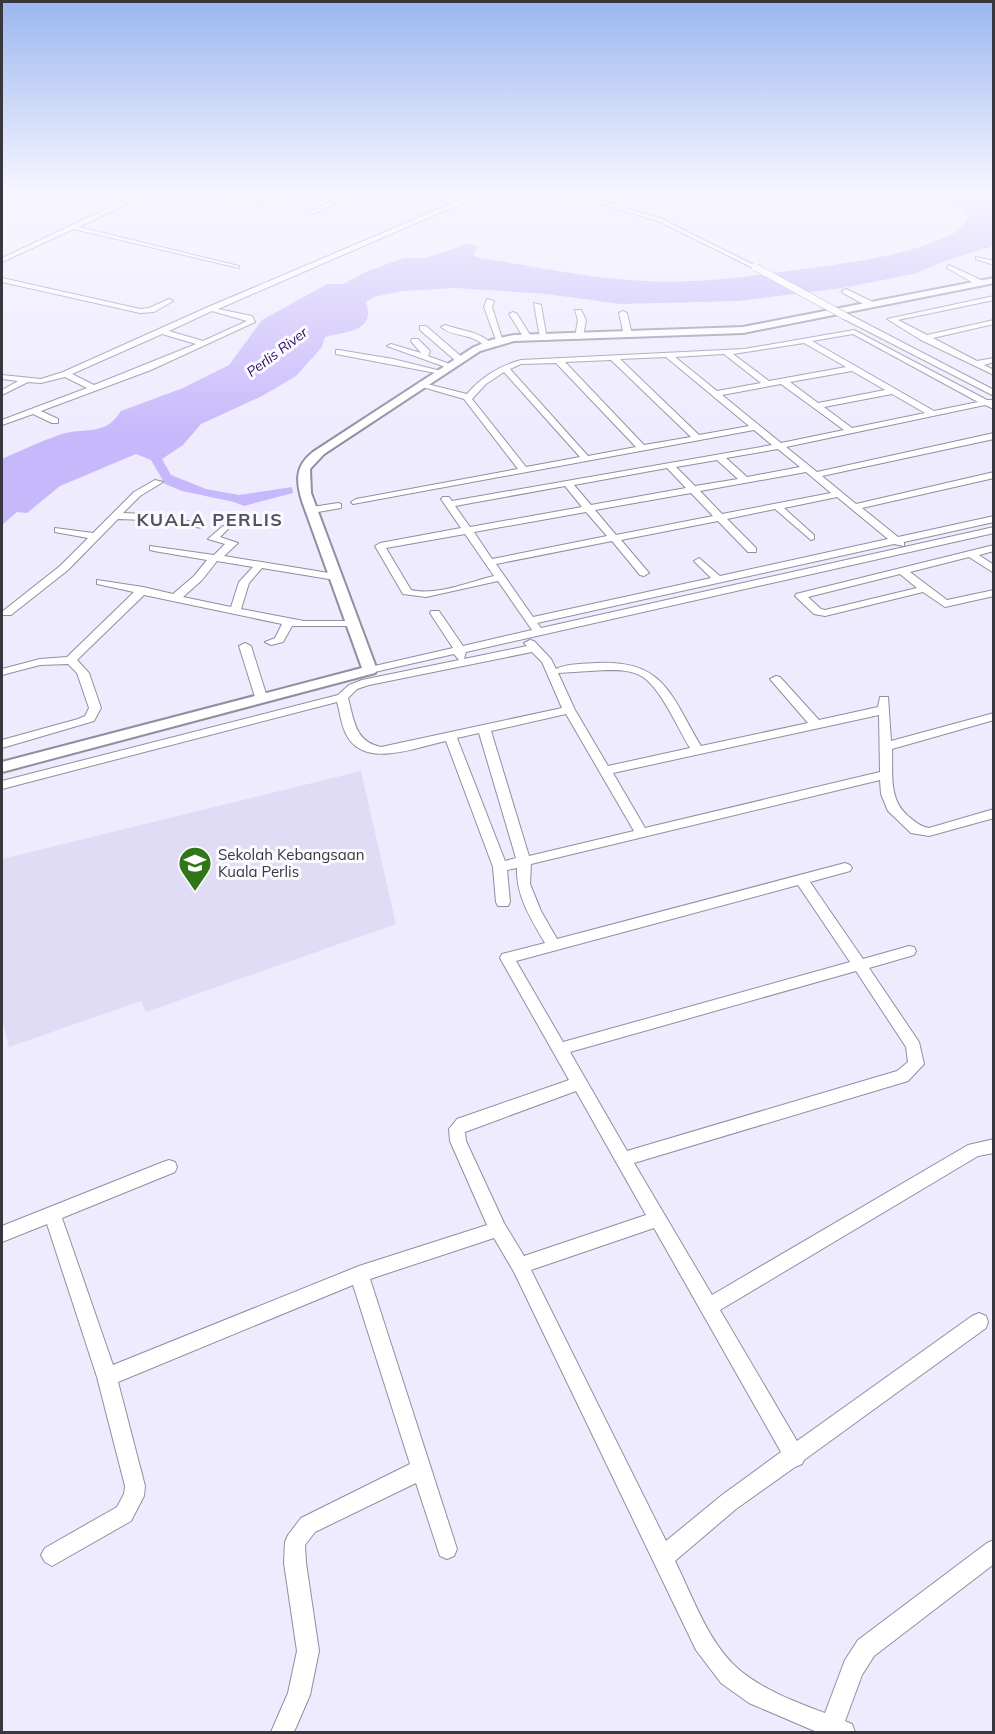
<svg xmlns="http://www.w3.org/2000/svg" width="995" height="1734" font-family="Mulish,sans-serif">
  <style>
    .built { fill: #e1dcf5 }
    .water { fill: #c7b8fb }
    .lines { fill: none; stroke-linecap: round; stroke-linejoin: round }
    .minor-casing { stroke: #918e9f; stroke-width: 2 }
    .major-casing { stroke: #918e9f; stroke-width: 4 }
    .minor { fill: #fff; fill-rule: evenodd }
    .major { fill: #fff; fill-rule: evenodd }
    .minor-bridge-casing { stroke: #918e9f; stroke-width: 8; stroke-linecap: butt }
    .minor-bridge { stroke: #fff; stroke-width: 7 }
    .labels { text-anchor: middle; dominant-baseline: central; stroke-width: 6; stroke-linejoin: round; paint-order: stroke }
    .far-water-label { font-size: 14px; font-style: italic; fill: #330669; stroke: #fbfafe }
    .poi-label { font-size: 15px; fill: #38373e; stroke: #fbfafe; text-anchor: start }
    .far-district-label { font-size: 18px; font-weight: bold; letter-spacing: 1.5px; fill: #555161; stroke: #fbfafe }
  </style>
  <rect width="100%" height="100%" fill="#eeebfe"/>
  <path class="built" d="M361 771 396 924 146 1012 141 1001 9 1047 2 1020V859Z"/>
  <path class="water" d="M931 192 993 194V246L942 262 917 273 883 280 842 288 738 301 621 304 547 294 456 288 402 291 374 297 366 302C376 332 346 331 325 337L322 347 296 376 262 396 201 424 183 445 162 459 171 475 206 489 239 495 292 487 293 493 244 506 234 502 182 491 165 484 151 460 136 454 60 486 27 513 17 512 2 525V459C20 451 39 442 59 435 84 426 104 438 121 411L183 388 229 365 262 320 327 284H343L368 271 404 258H426L466 244 478 246 473 255 479 258C535 266 590 279 646 281 696 284 745 277 795 270 846 263 907 257 954 233 961 229 965 223 968 216 958 202 947 197 931 192Z"/>
  <g class="lines">
    <defs>
      <g id="minor">
        <path d="M142 192H151L79 227 239 266V268L74 229 2 262V258Z"/>
        <path d="M220 192H251L238 197Z"/>
        <path d="M283 192H292L263 205 258 204Z"/>
        <path d="M352 192H361L312 214 307 213Z"/>
        <path d="M479 192H488L218 309 252 316 255 322 151 370 41 411 58 419V423H52L33 414 2 425V420L87 388 65 377 41 383 28 382 2 395V390L18 381 2 379V375L41 379 63 372 208 307ZM212 311 247 321 203 341 169 331ZM162 334 196 344 94 385 72 374Z"/>
        <path d="M561 192H572L662 219 758 267 753 268 658 221Z"/>
        <path d="M976 257 994 261V265L976 259Z"/>
        <path d="M949 265 983 281 984 283 977 285 947 268Z"/>
        <path d="M2 278 140 309 149 308 169 299 173 301 154 312 140 313 2 282Z"/>
        <path d="M846 289 873 302 874 304 867 306 843 293 842 291Z"/>
        <path d="M994 296V300L898 320 927 335 994 320V324L933 338 977 361 994 358V362L984 365 994 370V375L921 340 887 319Z"/>
        <path d="M487 299 494 301 492 307 503 342 496 340 484 307Z"/>
        <path d="M534 303 541 305 547 340 540 338Z"/>
        <path d="M575 310H581L586 320 583 337 579 339 575 337 578 320Z"/>
        <path d="M623 311 627 313 632 335 628 337 624 335 619 313Z"/>
        <path d="M513 312 517 314 532 338 531 340 524 338 509 314Z"/>
        <path d="M842 314H848L994 390V396L842 318Z"/>
        <path d="M445 325C462 331 479 331 492 344L485 346C469 332 455 338 441 327Z"/>
        <path d="M420 326H426L463 358V362H457L420 330Z"/>
        <path d="M854 330 987 400H992L994 409 985 405 786 447 817 472 994 433V439L822 476 856 504 994 472V478L862 508 898 537 994 516V522L904 542V546L894 544 537 623 541 628 994 527V533L466 652 464 659 527 646 524 643 530 640 534 641 551 659 556 669C567 663 585 664 597 663 665 660 671 696 701 746L808 723 770 679 776 676 780 677 819 720 878 707 880 697H888L891 741 994 713V720L892 749C893 773 888 799 908 816 916 822 919 826 929 828L994 809V818L929 836 911 833 888 811 881 794 880 780 531 864 530 884 541 911 557 939 845 863 850 865 852 868 850 871 810 882 863 959 909 946 914 947 916 951 914 955 869 968 919 1042 924 1064 908 1081 634 1163 712 1295 968 1145 994 1139V1153L978 1156 720 1310 797 1441 972 1316 979 1313 986 1316 988 1322 986 1328 804 1460 802 1464 795 1467 736 1509 675 1561C693 1597 709 1646 742 1672 766 1691 796 1702 825 1713L845 1660 858 1640 987 1543 994 1540V1564L874 1656 862 1675 845 1721 852 1724 855 1732H817L749 1703 721 1683 696 1650 514 1272 494 1238 370 1279 457 1549 454 1556 447 1559 440 1556 416 1483 315 1532 305 1545 306 1563 319 1651 310 1695 294 1732H271L288 1693 297 1651 284 1563 285 1542 288 1535 301 1518 410 1464 353 1285 118 1382 145 1486 144 1496 131 1521 52 1566 45 1562 41 1555 45 1548 117 1507 124 1494 125 1486 97 1377 47 1224 2 1242V1226L163 1162 169 1160 175 1162 177 1167 175 1172 62 1218 113 1365 359 1266 487 1225 450 1141 449 1129 457 1119 569 1080 500 958 502 954 545 943C531 919 516 896 517 868L507 870 510 902 508 906H498L496 902 493 867 446 741C416 747 364 770 346 734 341 724 340 712 337 702L2 789V781L338 695 349 685 362 680 459 660 454 654 370 673 364 670 370 667 453 648 430 613 431 611H439L463 646 532 630 498 581 426 597 403 594 375 546 380 543 461 528 441 499 443 497H449L452 501 772 445 754 430 353 504 351 502 356 499 518 469 464 399 419 386V382L467 394C480 378 501 365 521 360L744 349ZM853 334 978 402 934 411 812 341ZM804 343 846 367 769 381 733 354ZM724 354 761 383 717 391 675 357ZM666 357 749 426 699 435 620 359ZM611 360 691 437 644 445 565 362ZM556 363 636 447 588 456 510 369 521 364ZM852 371 885 390 818 403 790 382ZM504 372 580 457 526 467 472 399 486 384ZM781 384 844 430 781 443 722 395ZM892 394 925 413 852 428 824 407ZM778 449 800 467 747 477 726 458ZM717 460 738 479 695 486 676 467ZM667 468 686 488 591 505 574 485ZM806 472 831 493 722 514 700 491ZM565 486 582 507 470 527 455 506ZM691 493 713 516 616 535 595 510ZM837 497 888 539 720 576 699 558 694 561 711 578 533 617 496 564 612 541 640 575 644 576 649 573 621 540 718 521 748 552H756V548L727 519 775 509 811 540 814 539V535L784 508ZM586 512 607 536 492 559 474 532ZM465 534 494 576C469 582 437 596 411 590L386 548ZM532 652 542 662 562 708 381 747C355 742 354 720 348 698L357 689 369 685ZM606 670C619 670 632 670 643 677 662 690 678 729 690 748L608 766 575 710 558 673ZM566 714 634 831 529 856 491 731ZM879 715 880 772 645 828 613 773ZM479 733 516 858 505 861 457 738ZM798 885 850 962 563 1042 516 961ZM856 971 906 1047 908 1062 897 1071 627 1151 570 1052ZM576 1091 646 1215 524 1256 504 1223 466 1141 465 1132ZM654 1228 781 1452 722 1495 666 1541 531 1270Z"/>
        <path d="M412 339H418L430 351 428 356 455 366 448 368 387 346 391 344 421 353 411 341Z"/>
        <path d="M339 350 393 359 445 372 441 374 336 354V350Z"/>
        <path d="M155 480 163 482 140 496 123 513 145 514 200 523 203 524V528L145 520 118 519 68 570 11 615H3V611L60 566 88 538 55 532V528L93 533 134 492Z"/>
        <path d="M338 503 341 504V508L312 513 307 510 312 507Z"/>
        <path d="M223 526 228 529 220 537 238 543 224 556 335 574 340 577 335 580 262 568 249 583 241 609 304 621H351L356 624 355 626H292L283 642 271 645 265 642 275 638 282 624 144 595 77 660 89 673 101 708 94 721 2 748V740L78 719 85 716 89 708 77 673 68 664 40 665 2 675V669L40 659 67 657 134 592 97 584V580L143 587 173 594 194 576 207 560 154 551 150 550V546L214 555 225 544 208 539ZM217 561 253 567 239 582 231 607 183 597 202 580Z"/>
        <path d="M994 545V551L979 555 994 565V573L969 557 910 572 947 600 994 590V596L945 607 923 592 825 616 814 614 795 596 796 594ZM900 574 917 588 825 610 821 609 808 597Z"/>
        <path d="M245 643 251 646 267 697 265 699 261 700 255 697 239 646Z"/>
      </g>
      <path id="major" d="M994 278V283L743 333 514 341 480 351 324 454 310 469 311 493 377 670 375 673 2 772V762L362 668 302 501C296 481 295 466 313 452L474 347 491 340 514 335 743 327Z"/>
    </defs>
    <use href="#minor" class="minor-casing"/>
    <use href="#major" class="major-casing"/>
    <use href="#minor" class="minor"/>
    <use href="#major" class="major"/>
    <defs>
      <path id="minor-bridge" d="M755 267 845 316"/>
    </defs>
    <use href="#minor-bridge" class="minor-bridge-casing"/>
    <use href="#minor-bridge" class="minor-bridge"/>
  </g>
  <linearGradient id="sky" x2="0" y2="1"><stop stop-color="#9bb6f0"/><stop offset="0.44" stop-color="#f7f6ff"/><stop offset="1" stop-color="#f7f6ff" stop-opacity="0"/></linearGradient>
  <rect width="995" height="435" fill="url(#sky)"/>
  <defs>
    <symbol id="school-pin" viewBox="-11 -11 22 30"><path d="M0 17L-7.5 6A9.5 9.5 0 1 1 7.5 6Z" fill="#2f7619" stroke="#fbfafe"/><path d="M0-5L7-2L0 1L-7-2ZM-4 1L0 2.5L4 1V4Q0 6-4 4Z" fill="#fff"/></symbol>
  </defs>
  <g fill-rule="evenodd">
    <use href="#school-pin" x="176" y="844" width="38" height="52"/>
  </g>
  <g class="labels">
    <g class="far-water-label">
      <text transform="translate(277 352) rotate(-37)">Perlis River</text>
    </g>
    <g class="poi-label">
      <text x="218" y="854">Sekolah Kebangsaan<tspan x="218" dy="17">Kuala Perlis</tspan></text>
    </g>
    <g class="far-district-label">
      <text x="210" y="519">KUALA PERLIS</text>
    </g>
  </g>
  <rect width="995" height="1734" fill="none" stroke="#38373e" stroke-width="6"/>
</svg>
